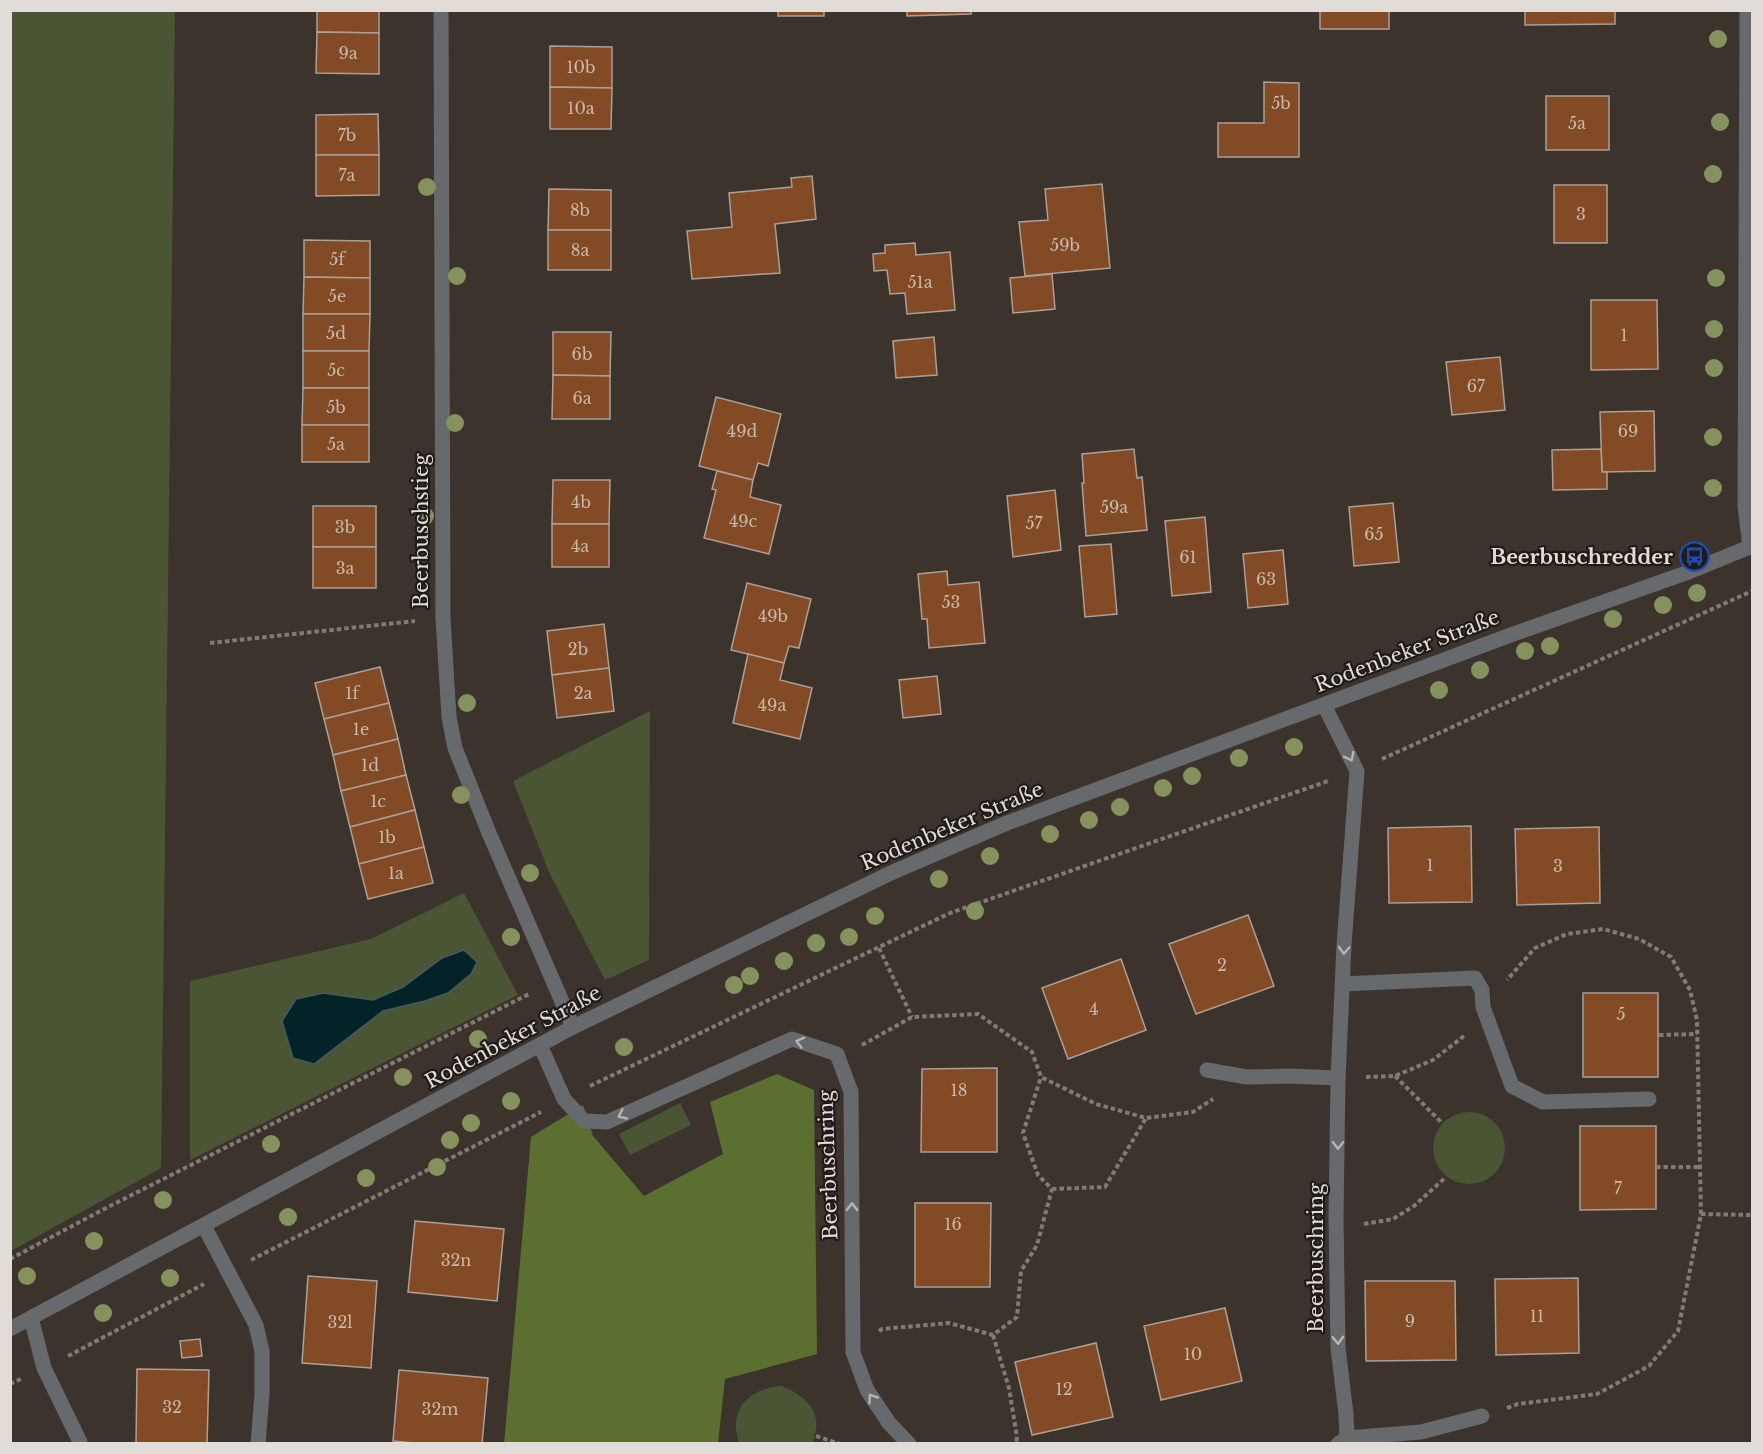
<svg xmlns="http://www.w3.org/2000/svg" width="1763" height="1454" font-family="'Libre Baskerville',serif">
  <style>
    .green { fill: #4a5633; fill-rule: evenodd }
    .forest { fill: #5b6f30 }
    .water { fill: #042329; stroke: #475a5e; stroke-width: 1.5 }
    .building { fill: #834b25; stroke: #ab9f98; stroke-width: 1.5 }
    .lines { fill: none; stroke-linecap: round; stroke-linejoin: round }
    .path { stroke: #817a75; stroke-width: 4; stroke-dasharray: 4.5 3; stroke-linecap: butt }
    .service { stroke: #666a6d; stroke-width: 15 }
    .minor { stroke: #666a6d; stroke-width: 15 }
    .tertiary { stroke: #666a6d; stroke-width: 15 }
    .tree { fill: #85925d }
    .oneway { stroke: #b7b4b3 }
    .labels { text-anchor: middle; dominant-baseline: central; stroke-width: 4.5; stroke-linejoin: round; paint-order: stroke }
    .number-label { font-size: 16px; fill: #cab8ab }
    .street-label { font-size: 20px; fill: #e2dcd8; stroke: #201b19 }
    .poi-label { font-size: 20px; font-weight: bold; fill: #e2dcd8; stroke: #201b19; text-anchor: end }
  </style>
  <rect width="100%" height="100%" fill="#3c332d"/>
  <g class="green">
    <path d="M11 10 175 11 161 1168 11 1251Z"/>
    <path d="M650 711 649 960 605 980 549 872 513 781Z"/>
    <path d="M464 893 518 995 190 1160V981L371 939ZM464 950 476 962 425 1001 383 1011 356 1029 323 993 373 1000 403 987 442 958Z"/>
    <path d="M680 1103 691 1125 630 1155 619 1134Z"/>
    <circle cx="1469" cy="1148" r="36"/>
    <path d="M781 1386C807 1395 825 1415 812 1443H739C728 1409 748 1389 781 1386Z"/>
  </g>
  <path class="forest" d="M777 1074 814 1090 817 1354 725 1379 718 1443 504 1444 531 1137 583 1105 593 1136 644 1196 723 1154 710 1102Z"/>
  <path class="water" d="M464 950 477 962 471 974 448 993 425 1001 383 1011 314 1064 293 1058 282 1021 296 999 323 993 373 1000 403 987 442 958Z"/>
  <g class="building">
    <path d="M317 10H379V33L317 32Z"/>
    <rect x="778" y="10" width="46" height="6"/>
    <path d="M907 10H971V14L907 16Z"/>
    <rect x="1320" y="10" width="69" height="19"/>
    <path d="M1525 10H1615V24L1525 25Z"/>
    <path d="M317 32 379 33V74L316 73Z"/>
    <path d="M550 46 612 47V88L550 87Z"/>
    <path d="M1264 82 1299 83V157H1218V123H1264Z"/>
    <path d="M550 87 612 88 611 129H550Z"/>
    <rect x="1546" y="96" width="63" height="54"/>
    <path d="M378 114 379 155H316V115Z"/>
    <path d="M316 155H379V195L316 196Z"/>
    <path d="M812 176 816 219 775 224 780 273 692 279 687 231 732 227 729 193 792 187 791 178Z"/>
    <path d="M1102 184 1110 268 1025 276 1019 222 1048 220 1045 189Z"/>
    <rect x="1554" y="185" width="53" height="58"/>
    <path d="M549 189 611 190V230H548Z"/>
    <rect x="548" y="230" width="63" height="40"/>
    <path d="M304 240 370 241V278L304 277Z"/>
    <path d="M915 243 916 255 950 252 955 310 907 314 905 293 890 294 887 270 874 271 873 254 885 253V245Z"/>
    <path d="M1052 274 1055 309 1013 313 1010 278Z"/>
    <path d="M304 277 370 278V314H303Z"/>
    <path d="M1591 300H1657L1658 369 1591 370Z"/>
    <path d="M303 314H370L369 351H303Z"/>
    <path d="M553 332H611L610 376 553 375Z"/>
    <path d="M934 337 937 375 896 378 893 341Z"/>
    <rect x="303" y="351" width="66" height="37"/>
    <path d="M1500 357 1505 410 1452 415 1446 362Z"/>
    <path d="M553 375 610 376V419H552Z"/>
    <path d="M303 388H369V425H302Z"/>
    <path d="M716 397 781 414 768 466 758 463 753 480 699 466Z"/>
    <path d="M1654 411 1655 471 1602 472 1600 412Z"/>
    <rect x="302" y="425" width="67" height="37"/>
    <path d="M1134 449 1137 478 1142 477 1147 530 1086 536 1082 483H1084L1082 454Z"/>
    <path d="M1601 449 1602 472H1607V489L1553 490 1552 450Z"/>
    <path d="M717 471 753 480 750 497 781 505 769 554 704 538 716 490 712 489Z"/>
    <path d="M553 480H610L609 524H552Z"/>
    <path d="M1055 490 1061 550 1013 557 1007 496Z"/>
    <path d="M1393 503 1399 562 1354 566 1349 507Z"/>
    <rect x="313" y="506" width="63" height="41"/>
    <path d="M1205 517 1211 592 1172 596 1165 521Z"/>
    <rect x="552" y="524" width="57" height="43"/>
    <path d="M1111 544 1117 614 1085 617 1079 546Z"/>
    <rect x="313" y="547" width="63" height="41"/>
    <path d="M1283 550 1288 604 1248 608 1243 554Z"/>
    <path d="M947 571 948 585 979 582 985 643 929 648 927 619H922L918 574Z"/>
    <path d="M747 583 811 599 799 648 789 646 784 663 731 650Z"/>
    <path d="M604 624 609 668 552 675 547 631Z"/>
    <path d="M748 654 784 663 780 680 812 688 800 739 733 723Z"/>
    <path d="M380 667 389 703 324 719 315 683Z"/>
    <path d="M609 668 614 711 557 718 552 675Z"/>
    <path d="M937 676 941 714 903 718 899 680Z"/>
    <path d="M389 703 398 739 333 755 324 719Z"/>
    <path d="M398 739 406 775 341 791 333 755Z"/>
    <path d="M406 775 415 810 350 827 341 791Z"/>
    <path d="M415 810 424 847 359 864 350 827Z"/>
    <path d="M1471 826 1472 902 1389 903 1388 828Z"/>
    <path d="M1599 827 1600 903 1517 905 1515 829Z"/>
    <path d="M424 847 433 883 368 899 359 864Z"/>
    <path d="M1248 915 1274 986 1196 1014 1169 944Z"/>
    <path d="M1121 959 1146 1030 1068 1059 1042 988Z"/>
    <rect x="1583" y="993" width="75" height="84"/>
    <path d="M997 1068V1152H921L922 1069Z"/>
    <path d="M1580 1126H1656V1209L1580 1210Z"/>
    <path d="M915 1203H991L990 1287H915Z"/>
    <path d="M415 1221 504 1229 497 1301 408 1292Z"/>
    <path d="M308 1276 377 1281 371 1368 302 1363Z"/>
    <path d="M1578 1278 1579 1353 1496 1355 1495 1279Z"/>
    <path d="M1365 1281H1455L1456 1360 1366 1361Z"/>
    <path d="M1225 1308 1242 1381 1161 1400 1144 1326Z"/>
    <path d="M200 1339 202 1356 182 1358 180 1341Z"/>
    <path d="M1096 1343 1113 1417 1032 1435 1015 1362Z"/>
    <path d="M137 1369 209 1370 207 1444H136Z"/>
    <path d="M399 1370 488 1378 482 1444H425L393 1441Z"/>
  </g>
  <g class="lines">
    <g class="path">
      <path d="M210 643 415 621"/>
      <path d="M1382 759 1752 591"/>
      <path d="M879 948 912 1017"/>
      <path d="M1659 1035 1697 1034"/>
      <path d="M862 1045 912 1017 978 1014 1032 1052 1041 1077 1096 1104 1146 1118 1193 1112 1213 1099"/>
      <path d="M1395 1076 1442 1123"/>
      <path d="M1366 1077 1395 1076 1433 1060 1464 1036"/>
      <path d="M590 1086 950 913 1328 781"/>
      <path d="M1656 1167H1700"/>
      <path d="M1052 1189 1105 1187 1146 1118"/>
      <path d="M1701 1214 1752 1215"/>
      <path d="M1364 1224 1393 1219 1414 1206 1446 1177"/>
      <path d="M10 1259 108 1207 529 994"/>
      <path d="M251 1260 541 1112"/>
      <path d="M879 1331 882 1329 949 1323 993 1335 1017 1317 1021 1271 1037 1245 1052 1189 1038 1175 1023 1133 1041 1077"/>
      <path d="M993 1335 1009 1388 1017 1437 1016 1444"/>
      <path d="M68 1356 204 1284"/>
      <path d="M10 1384 21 1379"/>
      <path d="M1507 1408 1518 1404 1597 1394 1649 1366 1678 1331 1701 1214 1697 1020 1690 990 1671 957 1639 939 1603 929 1567 934 1535 948 1507 980"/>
      <path d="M816 1436 840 1444"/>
    </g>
    <g class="service">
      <path d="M204 1226 256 1325 262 1351V1394L258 1444"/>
      <path d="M31 1318 44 1368 80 1442"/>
    </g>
    <g class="minor">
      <path d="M441 10 443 618 449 717 455 748 489 833 573 1027"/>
      <path d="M1747 10 1745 506 1750 547"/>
      <path d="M1324 705 1357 771 1344 945 1338 1078 1336 1218 1338 1348 1346 1414 1347 1438 1338 1444"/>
      <path d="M1342 984 1475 978 1482 990 1483 1007 1512 1086 1543 1102 1649 1099"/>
      <path d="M540 1045 564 1099 584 1121 607 1122 792 1039 837 1054 851 1092 853 1352 867 1390 889 1423 909 1444"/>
      <path d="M1207 1070 1247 1077 1289 1076 1338 1078"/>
      <path d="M1347 1438 1421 1432 1482 1416"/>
    </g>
    <path class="tertiary" d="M10 1329 573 1027 893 872 1007 823 1516 633 1686 573 1752 546"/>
  </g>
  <g class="tree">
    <circle cx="1718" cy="39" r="9"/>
    <circle cx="1720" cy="122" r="9"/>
    <circle cx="1713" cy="174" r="9"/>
    <circle cx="427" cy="187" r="9"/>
    <circle cx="457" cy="276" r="9"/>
    <circle cx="1716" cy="278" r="9"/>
    <circle cx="1714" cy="329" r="9"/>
    <circle cx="1714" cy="368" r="9"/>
    <circle cx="455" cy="423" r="9"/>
    <circle cx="1713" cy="437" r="9"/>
    <circle cx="1713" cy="488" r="9"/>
    <circle cx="425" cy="516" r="9"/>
    <circle cx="1697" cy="593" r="9"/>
    <circle cx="1663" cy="605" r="9"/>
    <circle cx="1613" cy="619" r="9"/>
    <circle cx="1550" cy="646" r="9"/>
    <circle cx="1525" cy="651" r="9"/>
    <circle cx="1480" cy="670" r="9"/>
    <circle cx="1439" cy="690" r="9"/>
    <circle cx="467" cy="703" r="9"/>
    <circle cx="1294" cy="747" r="9"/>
    <circle cx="1239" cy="758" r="9"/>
    <circle cx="1192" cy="776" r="9"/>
    <circle cx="1163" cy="788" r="9"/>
    <circle cx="461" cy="795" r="9"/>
    <circle cx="1120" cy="807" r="9"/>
    <circle cx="1089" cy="820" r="9"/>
    <circle cx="1050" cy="834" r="9"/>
    <circle cx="990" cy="856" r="9"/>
    <circle cx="530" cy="873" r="9"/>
    <circle cx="939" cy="879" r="9"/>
    <circle cx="975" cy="911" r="9"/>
    <circle cx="875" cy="916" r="9"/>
    <circle cx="511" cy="937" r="9"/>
    <circle cx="849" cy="937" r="9"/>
    <circle cx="816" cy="943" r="9"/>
    <circle cx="784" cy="961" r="9"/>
    <circle cx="750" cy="976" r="9"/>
    <circle cx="734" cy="985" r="9"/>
    <circle cx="478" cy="1039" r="9"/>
    <circle cx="624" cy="1047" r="9"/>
    <circle cx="403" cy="1077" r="9"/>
    <circle cx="511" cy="1101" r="9"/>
    <circle cx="471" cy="1123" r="9"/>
    <circle cx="450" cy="1140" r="9"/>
    <circle cx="271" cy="1144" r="9"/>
    <circle cx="437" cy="1167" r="9"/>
    <circle cx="366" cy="1178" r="9"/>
    <circle cx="163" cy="1200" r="9"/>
    <circle cx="288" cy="1217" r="9"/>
    <circle cx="94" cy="1241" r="9"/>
    <circle cx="27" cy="1276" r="9"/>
    <circle cx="170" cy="1278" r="9"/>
    <circle cx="103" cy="1313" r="9"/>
  </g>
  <defs><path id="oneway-chevron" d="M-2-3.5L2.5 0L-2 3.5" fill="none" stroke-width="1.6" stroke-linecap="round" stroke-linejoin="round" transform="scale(1.5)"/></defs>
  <g class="oneway">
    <use href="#oneway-chevron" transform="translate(1350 757) rotate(64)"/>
    <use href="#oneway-chevron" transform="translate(1344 950) rotate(93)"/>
    <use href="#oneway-chevron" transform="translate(800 1042) rotate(-165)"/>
    <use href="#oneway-chevron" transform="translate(622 1115) rotate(155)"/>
    <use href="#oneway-chevron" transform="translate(1338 1145) rotate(91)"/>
    <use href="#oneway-chevron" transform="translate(852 1207) rotate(-90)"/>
    <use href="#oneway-chevron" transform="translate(1338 1340) rotate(88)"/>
    <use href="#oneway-chevron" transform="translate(872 1398) rotate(-124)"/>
  </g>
  <defs>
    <symbol id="bus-ring" viewBox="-11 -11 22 22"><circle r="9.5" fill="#201b19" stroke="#1a4fb4" stroke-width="1.5"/><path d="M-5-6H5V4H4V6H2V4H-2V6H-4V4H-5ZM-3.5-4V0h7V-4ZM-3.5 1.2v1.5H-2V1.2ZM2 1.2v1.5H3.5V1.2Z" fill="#1a4fb4"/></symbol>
  </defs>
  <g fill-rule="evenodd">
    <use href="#bus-ring" x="1678" y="540" width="33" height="33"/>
  </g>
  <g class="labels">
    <g class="number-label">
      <text x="348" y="53">9a</text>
      <text x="581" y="67">10b</text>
      <text x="1281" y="103">5b</text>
      <text x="581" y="108">10a</text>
      <text x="1577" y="123">5a</text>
      <text x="347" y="135">7b</text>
      <text x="347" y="175">7a</text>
      <text x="580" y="210">8b</text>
      <text x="1581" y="214">3</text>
      <text x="1065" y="245">59b</text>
      <text x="580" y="250">8a</text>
      <text x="337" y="259">5f</text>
      <text x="920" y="282">51a</text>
      <text x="337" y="296">5e</text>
      <text x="336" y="333">5d</text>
      <text x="1624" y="335">1</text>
      <text x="582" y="354">6b</text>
      <text x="336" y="370">5c</text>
      <text x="1476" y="386">67</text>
      <text x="582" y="398">6a</text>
      <text x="336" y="407">5b</text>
      <text x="742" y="431">49d</text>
      <text x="1628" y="431">69</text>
      <text x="336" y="444">5a</text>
      <text x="581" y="502">4b</text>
      <text x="1114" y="507">59a</text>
      <text x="743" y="521">49c</text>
      <text x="1034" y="523">57</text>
      <text x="345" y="527">3b</text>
      <text x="1374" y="534">65</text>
      <text x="580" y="546">4a</text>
      <text x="1188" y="557">61</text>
      <text x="345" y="568">3a</text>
      <text x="1266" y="579">63</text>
      <text x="951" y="602">53</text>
      <text x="773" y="616">49b</text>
      <text x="578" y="649">2b</text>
      <text x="352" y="693">1f</text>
      <text x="583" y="693">2a</text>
      <text x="772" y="705">49a</text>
      <text x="361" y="729">1e</text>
      <text x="370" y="765">1d</text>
      <text x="378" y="801">1c</text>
      <text x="387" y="837">1b</text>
      <text x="1430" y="865">1</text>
      <text x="1558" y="866">3</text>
      <text x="396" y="873">1a</text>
      <text x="1222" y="965">2</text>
      <text x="1094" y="1009">4</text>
      <text x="1621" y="1014">5</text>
      <text x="959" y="1090">18</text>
      <text x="1618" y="1188">7</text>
      <text x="953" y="1224">16</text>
      <text x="456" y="1260">32n</text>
      <text x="1537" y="1316">11</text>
      <text x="1410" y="1321">9</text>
      <text x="340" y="1322">32l</text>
      <text x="1193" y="1354">10</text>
      <text x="1064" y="1389">12</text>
      <text x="172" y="1407">32</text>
      <text x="440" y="1409">32m</text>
    </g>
    <g class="street-label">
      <text transform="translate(421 531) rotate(-90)">Beerbuschstieg</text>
      <text transform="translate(1407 651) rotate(-21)">Rodenbeker Straße</text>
      <text transform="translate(952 826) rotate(-23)">Rodenbeker Straße</text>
      <text transform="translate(513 1037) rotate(-28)">Rodenbeker Straße</text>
      <text transform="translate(828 1165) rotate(-92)">Beerbuschring</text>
      <text transform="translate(1316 1258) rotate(-90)">Beerbuschring</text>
    </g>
    <g class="poi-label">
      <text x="1673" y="557">Beerbuschredder</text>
    </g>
  </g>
  <rect width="1763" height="1454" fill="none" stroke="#e2dcd8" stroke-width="24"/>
</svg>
